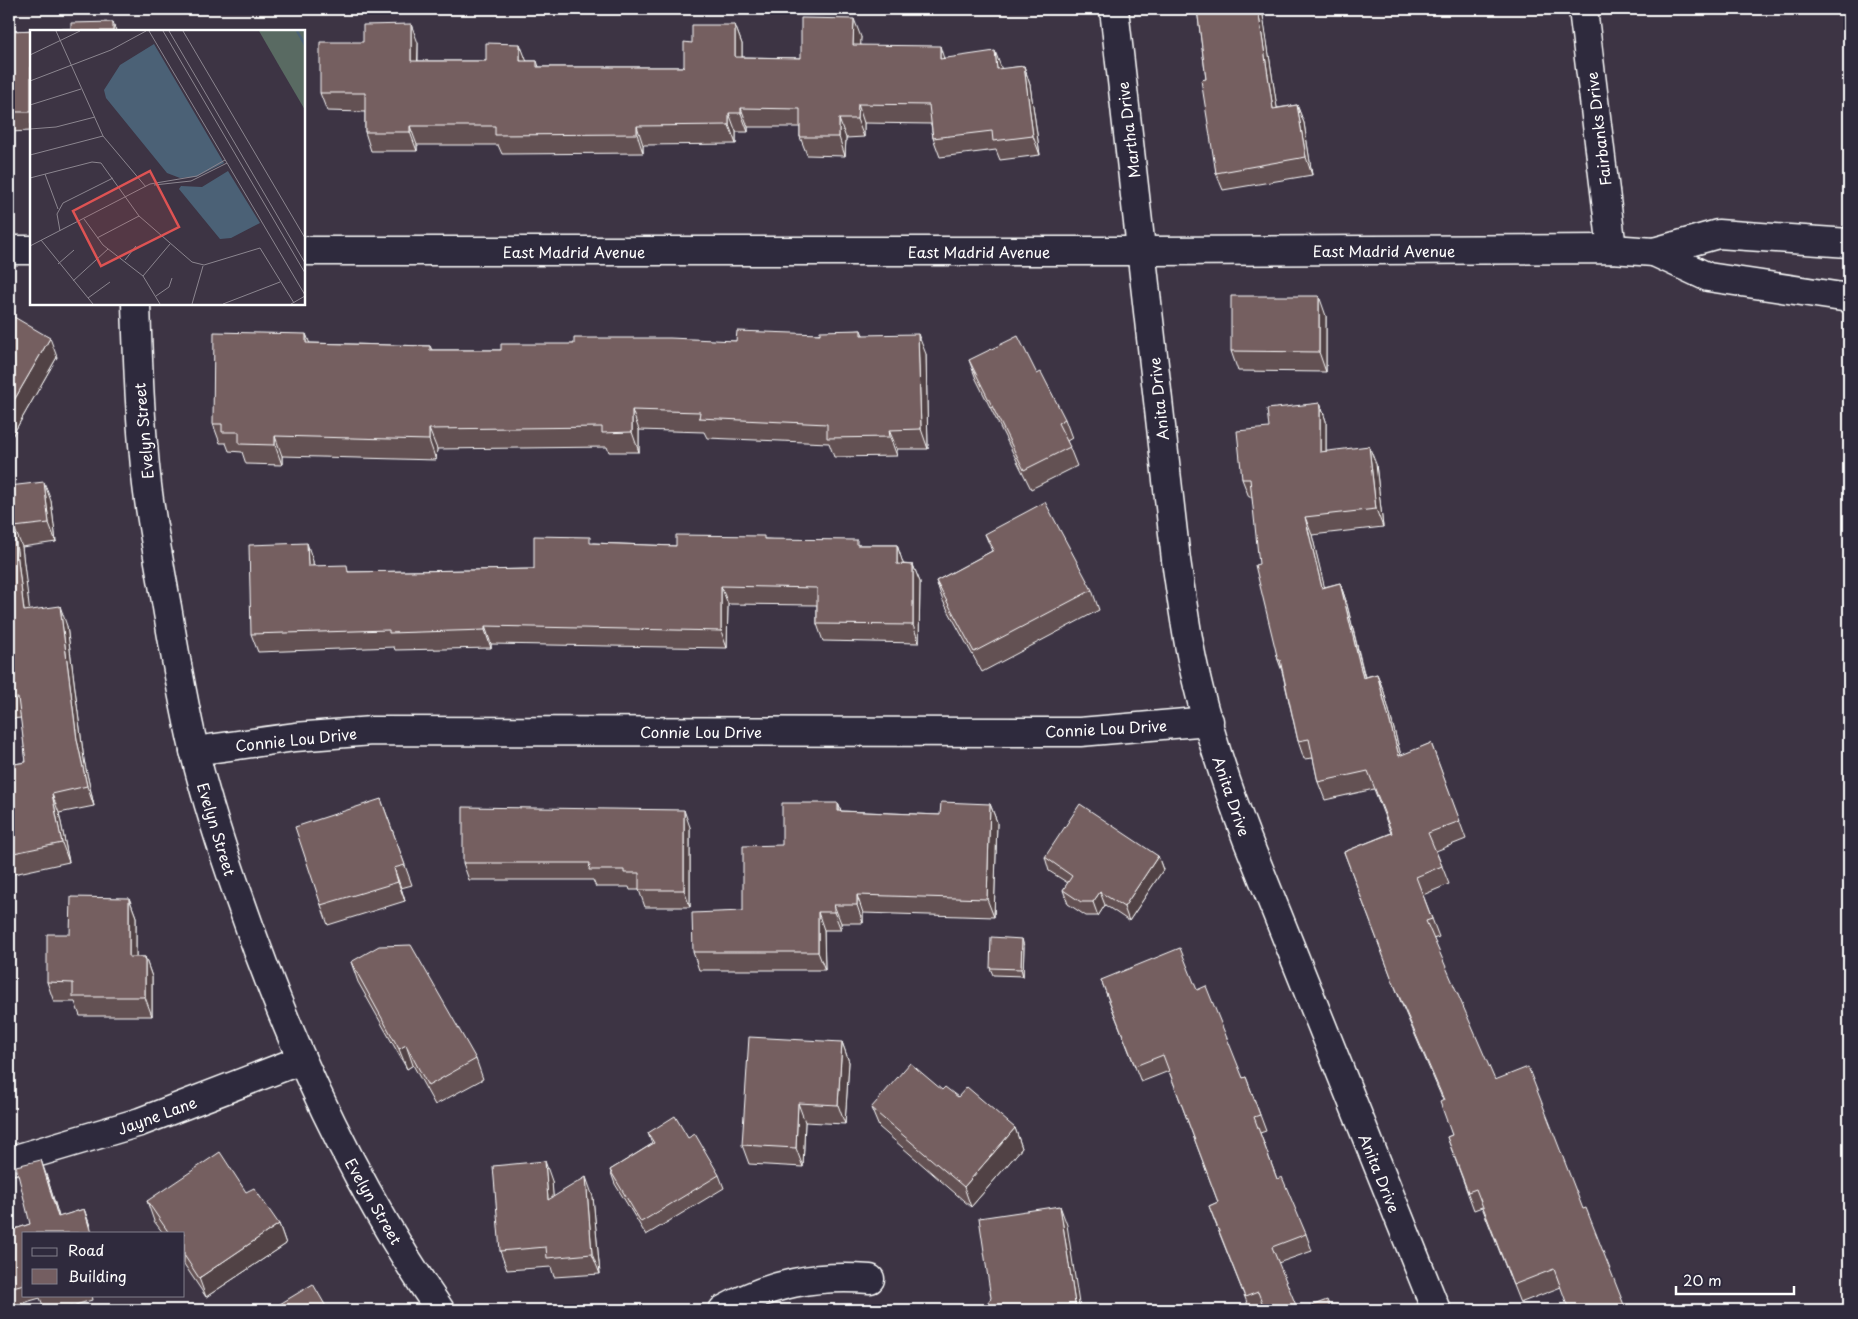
<svg xmlns="http://www.w3.org/2000/svg" width="1858" height="1319" font-family="'Playpen Sans',sans-serif">
  <style>
    .lines { fill: none; stroke-linecap: round; stroke-linejoin: round }
    .minor-casing { stroke: #fff; stroke-width: 31 }
    .tertiary-casing { stroke: #fff; stroke-width: 31 }
    .minor { stroke: #2f2a3d; stroke-width: 28 }
    .tertiary { stroke: #2f2a3d; stroke-width: 28 }
    .wall { fill: #645153; stroke: #fff }
    .shaded-wall { fill: #514244; stroke: #fff }
    .building { fill: #745e61; stroke: #fff }
    .labels { text-anchor: middle; dominant-baseline: central; stroke-width: 4; stroke-linejoin: round; paint-order: stroke }
    .street-label { font-size: 15px; fill: #fff; stroke: #2f2a3d }
    .inset-river { fill: none; stroke: #4b6176; stroke-width: 2.5 }
    .inset-road { fill: none; stroke: #8b858f; stroke-width: 1 }
    .view { fill: #de5353; fill-opacity: 0.15; stroke: #de5353; stroke-width: 2.5 }
    .inset-edge { fill: none; stroke: #fff; stroke-width: 2.5 }
  </style>
  <rect width="100%" height="100%" fill="#3d3444"/>
  <filter id="ink" filterUnits="userSpaceOnUse"><feTurbulence type="fractalNoise" baseFrequency=".02" numOctaves="2"/><feDisplacementMap in="SourceGraphic" scale="10" xChannelSelector="R" yChannelSelector="G"/><feConvolveMatrix kernelMatrix="1 2 1 2 8 2 1 2 1" color-interpolation-filters="sRGB"/></filter>
  <g filter="url(#ink)">
    <g class="lines">
      <defs>
        <g id="minor">
          <path d="M1114 9 1176 560C1180 588 1184 616 1189 644 1201 710 1223 776 1247 839L1436 1310"/>
          <path d="M1583 9 1612 249"/>
          <path d="M136 304C138 364 140 425 147 485 152 526 160 567 167 607 175 655 183 702 194 749 206 801 223 852 241 903 290 1046 354 1185 440 1310"/>
          <path d="M194 751 295 737 372 731 1080 732 1209 721"/>
          <path d="M9 1161 140 1122 301 1060"/>
          <path d="M723 1310C772 1283 814 1275 870 1279"/>
        </g>
        <g id="tertiary">
          <path d="M9 250H31"/>
          <path d="M304 251H1142L1612 249 1654 252 1718 234 1849 243"/>
          <path d="M1654 252 1708 277 1849 298"/>
        </g>
      </defs>
      <use href="#minor" class="minor-casing"/>
      <use href="#tertiary" class="tertiary-casing"/>
      <use href="#minor" class="minor"/>
      <use href="#tertiary" class="tertiary"/>
    </g>
    <g class="wall">
      <path d="M1197 9H1262L1277 108 1297 105 1304 123 1312 175 1223 190 1216 173 1206 79Z"/>
      <path d="M113 22 116 31H31V131L9 132V31L71 29Z"/>
      <path d="M735 25 742 44V57L801 58 861 37 860 45 944 58 1002 69 1024 66 1030 85 1040 155 1000 160 996 150 940 157 933 138 931 124 864 123V137L846 138 845 156 807 155 800 137V127H748V132H736V144L643 145V153L502 154 498 145H417V151H371L365 132V112L327 111 320 93 418 43V61H486L520 44 526 61H537L539 67H684L692 43Z"/>
      <path d="M9 314 57 357 12 436 9 435Z"/>
      <path d="M1326 316V372L1238 371 1231 351Z"/>
      <path d="M861 330 863 335 926 354 928 449H897V456L834 457 829 443 707 438 704 432 639 430V452H609L607 447 437 449 436 460 282 456V465L246 464 242 452 229 451 226 443H220L213 424 306 334 309 343 430 346 432 350H501L574 344 736 341Z"/>
      <path d="M969 360 1065 419 1072 438 1067 441 1077 466 1031 489 976 379Z"/>
      <path d="M1320 403 1326 421V451L1376 464 1383 527 1312 535 1324 587 1340 583 1346 601 1365 677 1377 674 1384 692 1401 756 1431 743 1466 839 1436 851 1449 884 1423 895 1439 937 1433 939 1561 1287 1520 1303 1482 1207 1474 1210 1447 1137 1452 1135 1443 1100 1400 1000 1344 852 1391 833 1374 789 1325 800 1318 782 1313 758 1304 759 1298 741 1282 671 1278 660 1252 497H1249L1242 479 1269 428Z"/>
      <path d="M9 486 51 501 56 542 22 547 29 611 67 626 84 760 94 806 59 813 69 862 9 875V765L26 762 21 718 9 719Z"/>
      <path d="M985 534 1092 590 1099 610 982 672 943 601 936 581 992 551Z"/>
      <path d="M765 539 859 545H897L903 564 913 565 920 582 919 643 823 641 817 624V605L728 604 727 648 491 644V648L395 650 394 647 258 652 251 634 313 561V566L350 572 534 569 593 543 676 546Z"/>
      <path d="M381 799 412 885 401 888 405 901 328 925 321 905Z"/>
      <path d="M838 803 841 811 940 815 990 804 997 822 994 917 863 913V923H841V930H824L825 970H699L693 952 743 911 782 845Z"/>
      <path d="M690 827V907H645L639 890H630L629 887H596L593 880H469L463 863Z"/>
      <path d="M1158 856 1163 870 1129 921 1105 905 1098 916H1086L1068 904 1063 890 1068 883 1049 871 1045 857Z"/>
      <path d="M129 898 136 917V957H145L152 977V1016H80L75 1002H54L47 982 70 934Z"/>
      <path d="M1024 946 1023 976 993 975 990 968Z"/>
      <path d="M351 962 476 1059 483 1079 435 1105 413 1065 407 1069 358 982Z"/>
      <path d="M1101 980 1197 990 1243 1078 1246 1077 1266 1131 1260 1133 1277 1179 1306 1234 1312 1251 1278 1263 1264 1308 1258 1310H1250L1215 1222 1209 1206 1218 1202 1169 1071 1141 1082Z"/>
      <path d="M842 1042 849 1062 845 1124 805 1122 803 1167 749 1164 742 1145Z"/>
      <path d="M942 1090 958 1097 1015 1128 1022 1148 971 1207 879 1127 871 1108Z"/>
      <path d="M648 1133 688 1138 719 1175 724 1188 646 1235 615 1184 610 1170 652 1144Z"/>
      <path d="M47 1177 59 1217 84 1209 90 1226 24 1233V1295H91L92 1300 59 1310H45L40 1298 9 1307V1231L30 1224Z"/>
      <path d="M552 1181 553 1197H593L600 1274 554 1277 551 1267 507 1270 500 1251Z"/>
      <path d="M246 1192 279 1224 286 1244 206 1297 184 1264V1233H163L154 1221 147 1201Z"/>
    </g>
    <g class="shaded-wall">
      <path d="M1258 9H1262L1280 127 1273 109Z"/>
      <path d="M854 19 861 37 860 63 853 45Z"/>
      <path d="M113 22 116 31H113Z"/>
      <path d="M411 24 418 43 417 79 411 61Z"/>
      <path d="M735 25 742 44V76L735 57Z"/>
      <path d="M520 44 527 62 520 61Z"/>
      <path d="M940 46 946 65 940 59Z"/>
      <path d="M995 51 1002 70 997 69Z"/>
      <path d="M1024 66 1030 85 1040 155 1033 136Z"/>
      <path d="M858 104 864 123V137L857 119Z"/>
      <path d="M1297 105 1304 123 1312 175 1306 157Z"/>
      <path d="M741 108 748 127V132L741 113Z"/>
      <path d="M729 113 736 132V144L729 125Z"/>
      <path d="M839 119 846 138 845 156 839 137Z"/>
      <path d="M410 126 417 145V151L410 132Z"/>
      <path d="M637 126 643 145V153L637 134Z"/>
      <path d="M1319 296 1326 316V372L1319 352Z"/>
      <path d="M306 334 314 354 306 343Z"/>
      <path d="M918 334 926 354 928 449 921 429Z"/>
      <path d="M50 338 57 357 12 436 9 428V409Z"/>
      <path d="M1320 403 1326 421V470L1320 452Z"/>
      <path d="M632 410 639 430V452L632 432Z"/>
      <path d="M429 429 437 449 436 460 429 440Z"/>
      <path d="M889 430 897 449V456L890 437Z"/>
      <path d="M275 436 282 456V465L275 445Z"/>
      <path d="M1369 446 1376 464 1383 527 1376 509Z"/>
      <path d="M44 482 51 501 56 542 49 523Z"/>
      <path d="M1305 517 1312 535 1329 606 1322 588Z"/>
      <path d="M14 527 22 547 32 631 24 611Z"/>
      <path d="M307 543 313 561 314 584 308 566Z"/>
      <path d="M897 545 903 563V582L897 564Z"/>
      <path d="M913 565 920 582 919 643 913 625Z"/>
      <path d="M1340 583 1346 601 1369 696 1363 678Z"/>
      <path d="M721 586 728 604 727 648 721 631Z"/>
      <path d="M60 606 67 626 84 760 94 806 87 786 77 740Z"/>
      <path d="M485 626 491 644V648L485 630Z"/>
      <path d="M1377 674 1384 692 1406 774 1399 756Z"/>
      <path d="M52 794 59 813 69 862 62 843Z"/>
      <path d="M838 803 844 821 838 811Z"/>
      <path d="M990 804 997 822 994 917 987 899Z"/>
      <path d="M684 810 690 827V907L684 890Z"/>
      <path d="M1158 856 1163 870 1129 921 1124 907Z"/>
      <path d="M394 868 401 888 405 901 398 882Z"/>
      <path d="M1100 892 1105 905 1098 916 1093 902Z"/>
      <path d="M857 895 863 913V923L857 905Z"/>
      <path d="M129 898 136 917V977L129 957Z"/>
      <path d="M834 905 841 923V930L834 912Z"/>
      <path d="M818 912 824 930 825 970 818 952Z"/>
      <path d="M1022 939 1024 946 1023 976 1021 969Z"/>
      <path d="M145 957 152 977V1016L145 997Z"/>
      <path d="M842 1042 849 1062 845 1124 838 1105Z"/>
      <path d="M406 1045 413 1065 407 1069 399 1049Z"/>
      <path d="M798 1103 805 1122 803 1167 796 1148Z"/>
      <path d="M1015 1128 1022 1148 971 1207 964 1187Z"/>
      <path d="M41 1160 47 1177 64 1233 58 1217Z"/>
      <path d="M545 1161 552 1181 555 1220 548 1200Z"/>
      <path d="M586 1177 593 1197 600 1274 592 1254Z"/>
      <path d="M1060 1206 1067 1225 1080 1310H1076Z"/>
      <path d="M84 1209 90 1226 92 1233H91Z"/>
      <path d="M279 1224 286 1244 206 1297 199 1278Z"/>
    </g>
    <g class="building">
      <path d="M1197 9H1258L1273 109 1297 105 1306 157 1216 173 1201 80 1206 79Z"/>
      <path d="M801 18 854 19 853 45 940 46V59L995 51 997 69 1024 66 1033 136 993 141 992 131 933 138 929 105 858 104 857 119H839V137H800V109L741 108V113H729V125L637 126V134L495 135V126H410V132H365V93H320V42H363V25L411 24V61H486V43L520 44V61H537V67H684V42L692 43V25H735V57L801 58Z"/>
      <path d="M113 22V31H31V112H9V31L71 29V23Z"/>
      <path d="M1231 296H1319V352L1231 351Z"/>
      <path d="M9 314 50 338 9 409Z"/>
      <path d="M861 330V335L918 334 921 429 889 430 890 437 827 438V424L699 418 700 412 632 410V432L602 433V427L429 429V440L275 436V445L239 444V432H222V424H213L214 332 306 334V343L430 346V350H501V344H574V338H670L736 341 737 331 820 334V331Z"/>
      <path d="M1018 336 1037 374 1041 372 1065 419 1058 423 1070 447 1024 470 969 360Z"/>
      <path d="M1320 403V452L1369 446 1376 509 1305 517 1322 588 1340 583 1363 678 1377 674 1399 756 1431 743 1460 821 1428 833 1442 866 1416 877 1432 919 1426 921 1495 1080 1528 1067 1583 1209 1586 1208 1626 1310H1569L1554 1269 1513 1285 1476 1189 1468 1192 1447 1137 1452 1135 1440 1102 1444 1100 1393 982 1344 852 1392 833 1368 771 1318 782 1309 739 1298 741 1280 660H1278L1255 565 1259 564 1250 479H1242L1237 431 1269 428 1267 409Z"/>
      <path d="M44 482 49 523 14 527 24 611 60 606 77 740 87 786 52 794 62 843 9 854V765L26 762 18 698 9 699V486Z"/>
      <path d="M1045 502 1092 590 974 652 936 581 994 550 985 534Z"/>
      <path d="M676 535 764 536V539L857 540V545H897V564L913 565V625L817 624V588L721 586V631L485 626V630L389 633V630L251 634 249 545 307 543 308 566 347 565 348 572 534 569V536L590 537V543L676 546Z"/>
      <path d="M381 799 405 865 394 868 398 882 321 905 295 827Z"/>
      <path d="M941 802 990 804 987 899 857 895V905H834V912H818V952H693L692 913 743 911V846L782 845V803H838V811L940 815Z"/>
      <path d="M1080 804 1158 856 1124 907 1100 892 1093 902H1081L1063 890 1072 876 1045 857Z"/>
      <path d="M463 807 684 810V890H639V873H624V870H589L590 863H463Z"/>
      <path d="M71 897 129 898V957H145V997H73V983L47 982V934H70Z"/>
      <path d="M991 937 1022 939 1021 969 990 968Z"/>
      <path d="M411 945 476 1059 428 1086 406 1045 399 1049 351 962 379 946Z"/>
      <path d="M1180 948 1197 990 1206 986 1243 1078 1246 1077 1260 1115 1254 1117 1277 1179 1282 1177 1306 1234 1272 1247 1298 1310H1265L1258 1292 1245 1297 1209 1206 1218 1202 1163 1055 1135 1066 1101 980Z"/>
      <path d="M749 1037 842 1042 838 1105 798 1103 796 1148 742 1145Z"/>
      <path d="M910 1063 942 1090 945 1087 958 1097 967 1087 1015 1128 964 1187 871 1108Z"/>
      <path d="M675 1116 688 1138 695 1134 719 1175 641 1222 610 1170 654 1143 648 1133Z"/>
      <path d="M220 1152 246 1192 254 1188 279 1224 199 1278 184 1255V1233H169L147 1201Z"/>
      <path d="M41 1160 58 1217 84 1209 91 1233H24V1284L9 1288V1231L30 1224 16 1166Z"/>
      <path d="M545 1161 548 1200 586 1177 592 1254 547 1258 546 1247 500 1251 493 1166Z"/>
      <path d="M1060 1206 1076 1310H982L991 1298 979 1218Z"/>
      <path d="M313 1284 328 1310H270Z"/>
      <path d="M1327 1300 1331 1310H1300Z"/>
    </g>
  </g>
  <g class="labels">
    <g class="street-label">
      <text transform="translate(1598 129) rotate(-97)">Fairbanks Drive</text>
      <text transform="translate(1128 130) rotate(-97)">Martha Drive</text>
      <text x="1384" y="250">East Madrid Avenue</text>
      <text x="574" y="251">East Madrid Avenue</text>
      <text x="979" y="251">East Madrid Avenue</text>
      <text transform="translate(1158 399) rotate(-96)">Anita Drive</text>
      <text transform="translate(143 431) rotate(-95)">Evelyn Street</text>
      <text transform="translate(1106 728) rotate(-3)">Connie Lou Drive</text>
      <text x="701" y="731">Connie Lou Drive</text>
      <text transform="translate(296 739) rotate(-6)">Connie Lou Drive</text>
      <text transform="translate(1232 796) rotate(71)">Anita Drive</text>
      <text transform="translate(217 829) rotate(73)">Evelyn Street</text>
      <text transform="translate(157 1115) rotate(-20)">Jayne Lane</text>
      <text transform="translate(1380 1173) rotate(68)">Anita Drive</text>
      <text transform="translate(374 1201) rotate(60)">Evelyn Street</text>
    </g>
  </g>
  <g transform="translate(30 30)">
    <rect width="275" height="275" fill="#3d3444"/>
    <path d="M229 1H275V80L251 39Z" fill="#596a62"/>
    <path d="M124 14 194 133 166 147 150 148 137 143 76 68 74 60 90 35ZM198 141 230 193 201 208 190 209 149 159 151 156 172 157Z" fill="#4b6176"/>
    <path class="inset-river" d="M267 1 275 15"/>
    <path class="inset-road" d="M26 1 73 106 116 157M119 1 275 265M133 1 275 243M139 1 275 233M153 1 275 208M0 25 50 1M0 51 81 20 116 1M0 75 51 59M0 99 26 97 65 87M0 125 73 106M15 144 28 179M0 148 62 132 71 133 109 186 162 232 174 235 230 218 264 273M124 155 161 151 197 133M54 189 73 215 113 246 130 274M30 201 27 184 33 173 83 148M67 208 109 186M11 210 63 274M0 216 120 154 167 146 195 130M95 230 106 216M28 234 44 220M113 246 140 214M43 251 78 219M126 266 139 257 142 248M58 268 80 252M162 274 173 236M193 274 250 252M261 274 275 266"/>
    <path class="view" d="M120 141 149 197 71 236 43 181Z"/>
    <rect width="275" height="275" class="inset-edge"/>
  </g>
  <rect width="1858" height="1319" fill="none" stroke="#2f2a3d" stroke-width="30"/>
  <rect x="15" y="15" width="1828" height="1289" fill="none" stroke="#fff" stroke-width="2" filter="url(#ink)"/>
  <rect x="22" y="1232" width="162" height="65" fill="#2f2a3d" stroke="#827f8b"/>
  <rect x="32" y="1248" width="25" height="8" fill="#2f2a3d" stroke="#827f8b"/>
  <text x="68" y="1256" font-size="15" fill="#ffffff">Road</text>
  <rect x="32" y="1269" width="25" height="15" fill="#745e61" stroke="#827f8b"/>
  <text x="68" y="1282" font-size="15" fill="#ffffff">Building</text>
  <path d="M1676 1286v8h118v-8" fill="none" stroke="#ffffff" stroke-width="2.5"/>
  <text x="1683" y="1286" font-size="15" fill="#ffffff" stroke="#2f2a3d" stroke-width="4" paint-order="stroke">20 m</text>
</svg>
